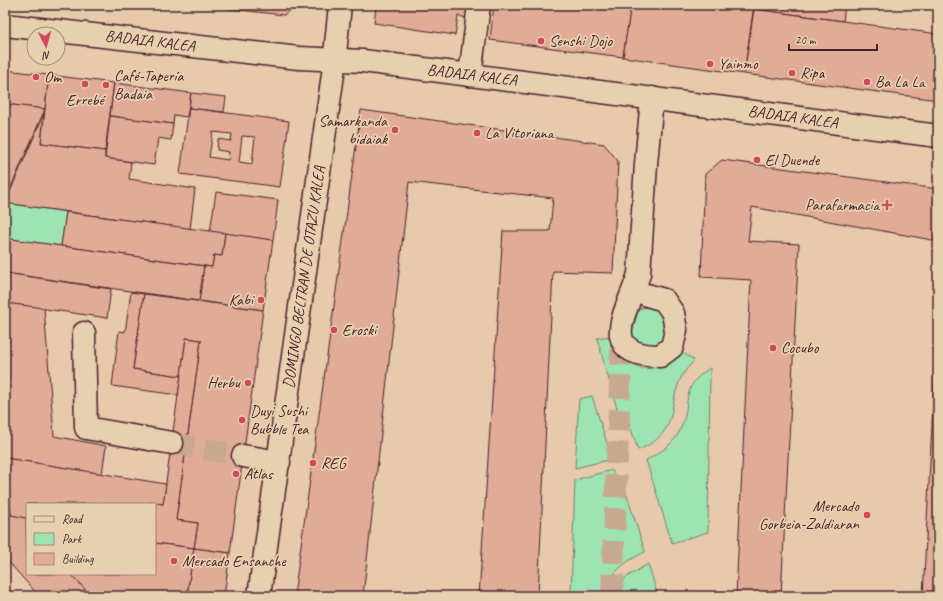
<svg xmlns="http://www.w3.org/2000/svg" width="943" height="601" font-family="Caveat,sans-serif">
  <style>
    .green { fill: #9de4b2; stroke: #74826e }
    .building { fill: #e1ac97; stroke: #4a1f2b; fill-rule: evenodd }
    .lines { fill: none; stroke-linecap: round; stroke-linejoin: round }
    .minor-tunnel { stroke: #c7a891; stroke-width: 22; stroke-dasharray: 22 11; stroke-linecap: butt }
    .minor-casing { stroke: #4a1f2b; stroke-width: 25 }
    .major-casing { stroke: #4a1f2b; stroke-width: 25 }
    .minor { stroke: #e6d0af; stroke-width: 22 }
    .major { stroke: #e6d0af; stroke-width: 22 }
    .poi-dot { fill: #d1495b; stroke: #e6d0af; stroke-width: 1.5 }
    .labels { text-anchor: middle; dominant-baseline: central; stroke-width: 3.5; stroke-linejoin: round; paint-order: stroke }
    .street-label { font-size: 16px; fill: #4a1f2b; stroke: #e6d0af }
    .poi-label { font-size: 16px; fill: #4a1f2b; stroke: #e6d0af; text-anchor: start }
  </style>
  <rect width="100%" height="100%" fill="#e6caab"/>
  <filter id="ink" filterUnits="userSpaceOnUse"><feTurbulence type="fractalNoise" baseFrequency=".025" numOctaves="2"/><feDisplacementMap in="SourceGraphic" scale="8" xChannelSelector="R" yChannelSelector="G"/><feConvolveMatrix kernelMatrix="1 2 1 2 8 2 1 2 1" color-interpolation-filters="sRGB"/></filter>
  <g filter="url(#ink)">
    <g class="green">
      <path d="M5 203 66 212 61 246 5 238Z"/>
      <path d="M647 307 656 308 664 313 668 337 655 348 632 340V315L639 309Z"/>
      <path d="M612 336C616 343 619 353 624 358 645 378 663 366 680 351L694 360C690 366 684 371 681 378 666 410 680 433 638 450L625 411 618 412 597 338Z"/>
      <path d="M710 368 708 532 672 543 646 460C660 453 674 444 680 430 693 403 678 388 710 368Z"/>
      <path d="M592 396 612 459 575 468 579 399Z"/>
      <path d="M612 470 618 484 623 483 645 552C623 562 610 574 601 596H571L575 480Z"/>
      <path d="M648 564 658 596H614L625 578Z"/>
    </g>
    <g class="building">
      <path d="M195 5H298L284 15Z"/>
      <path d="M376 5H468L467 18 458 16 455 35 374 23Z"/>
      <path d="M494 5H631L623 57 490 40Z"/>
      <path d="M631 5H754L744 74 623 57Z"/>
      <path d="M754 5H845L843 21 754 9Z"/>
      <path d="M754 9 938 34V100L744 74Z"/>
      <path d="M5 70 49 75 45 109 5 104Z"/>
      <path d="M49 75 114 83 105 151 41 143Z"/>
      <path d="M114 83 191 93 187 117 174 115 173 124 110 116Z"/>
      <path d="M191 93 226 97 224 112 189 108Z"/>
      <path d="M5 104 45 109 5 201Z"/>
      <path d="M189 108 289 121 280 187 180 174ZM213 132 232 134 231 141 218 139 217 150 229 152 228 160 209 157ZM242 136 255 137 252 164 239 162Z"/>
      <path d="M361 110 604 144 618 161 613 273 553 271 538 596H479L503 231H550L553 198 409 182 363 596H294Z"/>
      <path d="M44 114 41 143 105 151V158L131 162 129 179 195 189 190 229 5 203Z"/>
      <path d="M110 116 173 124 171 140 158 138 154 165 105 158Z"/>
      <path d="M722 160 938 189V241L752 207 748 241 799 244 781 596H736L751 280 701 277 705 174Z"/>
      <path d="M216 192 278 200 273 240 210 232Z"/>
      <path d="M66 212 225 233 222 256 214 255 212 267 61 246Z"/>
      <path d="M225 233 273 240 263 310 199 301 204 266 212 267 214 255 222 256Z"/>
      <path d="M5 238 204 266 199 301 5 273Z"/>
      <path d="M5 273 111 289 107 318 5 303Z"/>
      <path d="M131 292 144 294 133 369 181 376 178 395 112 386 119 331 125 332Z"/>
      <path d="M144 294 263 310 230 553 194 548 198 523 176 520 201 340 186 338 181 376 133 369Z"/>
      <path d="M5 303 44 308 54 436 106 446 102 474 5 458Z"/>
      <path d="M938 310V596H923Z"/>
      <path d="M186 338 201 340 176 520 198 523 194 548 155 543V504H150V502L163 504Z"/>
      <path d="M5 458 166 484 163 504 150 502V504H27V519L11 515Z"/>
      <path d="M5 493 10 498 11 515 5 520Z"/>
      <path d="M11 515 26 518 27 574H71L91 596H39L5 558V520Z"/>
      <path d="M155 543 194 548 187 596H91L71 574H155Z"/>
      <path d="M194 548 230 553 224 596H187Z"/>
    </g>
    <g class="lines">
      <g class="minor-tunnel">
        <path d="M172 443 243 456"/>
        <path d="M612 596 622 326"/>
      </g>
      <defs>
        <g id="minor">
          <path d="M5 25 299 58 363 61 938 136"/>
          <path d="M470 75 479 5"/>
          <path d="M647 295 664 300 673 313 676 330 672 347 660 356C594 355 629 309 639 274L646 164 652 98"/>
          <path d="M84 333 86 428 172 443"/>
          <path d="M243 456 279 462"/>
        </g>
        <path id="major" d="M259 596 333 74 340 5"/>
      </defs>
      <use href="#minor" class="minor-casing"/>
      <use href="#major" class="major-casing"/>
      <use href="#minor" class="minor"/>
      <use href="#major" class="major"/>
    </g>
  </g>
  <g class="poi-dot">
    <circle cx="541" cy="41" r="4"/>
    <circle cx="710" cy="64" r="4"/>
    <circle cx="792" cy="73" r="4"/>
    <circle cx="36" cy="77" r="4"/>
    <circle cx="867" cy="82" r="4"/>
    <circle cx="85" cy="84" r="4"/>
    <circle cx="106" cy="85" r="4"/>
    <circle cx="395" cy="130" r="4"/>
    <circle cx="477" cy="133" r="4"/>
    <circle cx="757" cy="160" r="4"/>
    <path d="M885 199h4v4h4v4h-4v4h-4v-4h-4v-4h4z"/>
    <circle cx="261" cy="300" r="4"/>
    <circle cx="334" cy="330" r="4"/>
    <circle cx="773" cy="348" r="4"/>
    <circle cx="248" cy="383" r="4"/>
    <circle cx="242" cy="420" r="4"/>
    <circle cx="313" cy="463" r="4"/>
    <circle cx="236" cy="474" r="4"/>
    <circle cx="867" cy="515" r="4"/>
    <circle cx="174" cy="561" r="4"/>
  </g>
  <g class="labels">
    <g class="street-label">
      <text transform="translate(150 41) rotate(7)">BADAIA KALEA</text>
      <text transform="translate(472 75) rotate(7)">BADAIA KALEA</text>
      <text transform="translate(793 117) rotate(8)">BADAIA KALEA</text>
      <text transform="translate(304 277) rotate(-82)">DOMINGO BELTRAN DE OTAZU KALEA</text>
    </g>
    <g class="poi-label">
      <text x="549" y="41">Senshi Dojo</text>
      <text x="718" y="64">Yainmo</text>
      <text x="800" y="73">Ripa</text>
      <text x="114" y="76">Café-Tapería<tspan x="114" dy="18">Badaia</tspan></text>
      <text x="44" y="77">Om</text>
      <text x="875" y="82">Ba La La</text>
      <text x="85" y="100" text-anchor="middle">Errebé</text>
      <text x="387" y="121" text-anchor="end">Samarkanda<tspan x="387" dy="18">bidaiak</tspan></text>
      <text x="485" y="133">La Vitoriana</text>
      <text x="765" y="160">El Duende</text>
      <text x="879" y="205" text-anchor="end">Parafarmacia</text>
      <text x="253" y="300" text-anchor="end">Kabi</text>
      <text x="342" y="330">Eroski</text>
      <text x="781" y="348">Cocubo</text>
      <text x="240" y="383" text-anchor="end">Herbu</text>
      <text x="250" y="411">Duyi Sushi<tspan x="250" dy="18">Bubble Tea</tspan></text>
      <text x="321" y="463">REG</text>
      <text x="244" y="474">Atlas</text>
      <text x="859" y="506" text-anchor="end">Mercado<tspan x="859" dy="18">Gorbeia-Zaldiaran</tspan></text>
      <text x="182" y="561">Mercado Ensanche</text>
    </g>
  </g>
  <rect width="943" height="601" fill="none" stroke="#e6d0af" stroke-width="20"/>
  <rect x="10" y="10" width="923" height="581" fill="none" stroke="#4a1f2b" stroke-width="1.5" filter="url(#ink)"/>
  <rect x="26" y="503" width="130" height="72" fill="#e6d0af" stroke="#a8897a"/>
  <rect x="34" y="516" width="20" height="6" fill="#e6d0af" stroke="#a8897a"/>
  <text x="62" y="523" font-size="12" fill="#4a1f2b">Road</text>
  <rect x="34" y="533" width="20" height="12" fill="#9de4b2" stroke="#a8897a"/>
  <text x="62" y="543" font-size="12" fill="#4a1f2b">Park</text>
  <rect x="34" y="553" width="20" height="12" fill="#e1ac97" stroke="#a8897a"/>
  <text x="62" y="563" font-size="12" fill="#4a1f2b">Building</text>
  <g transform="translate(46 46) rotate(174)"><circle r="19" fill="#e6d0af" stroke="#a8897a"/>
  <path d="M0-3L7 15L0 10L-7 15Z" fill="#d1495b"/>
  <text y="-6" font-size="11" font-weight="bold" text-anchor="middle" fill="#4a1f2b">N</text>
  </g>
  <path d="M789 44v6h88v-6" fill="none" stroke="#4a1f2b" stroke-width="2"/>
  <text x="795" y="44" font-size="12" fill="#4a1f2b" stroke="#e6d0af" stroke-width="3" paint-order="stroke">20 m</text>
</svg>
